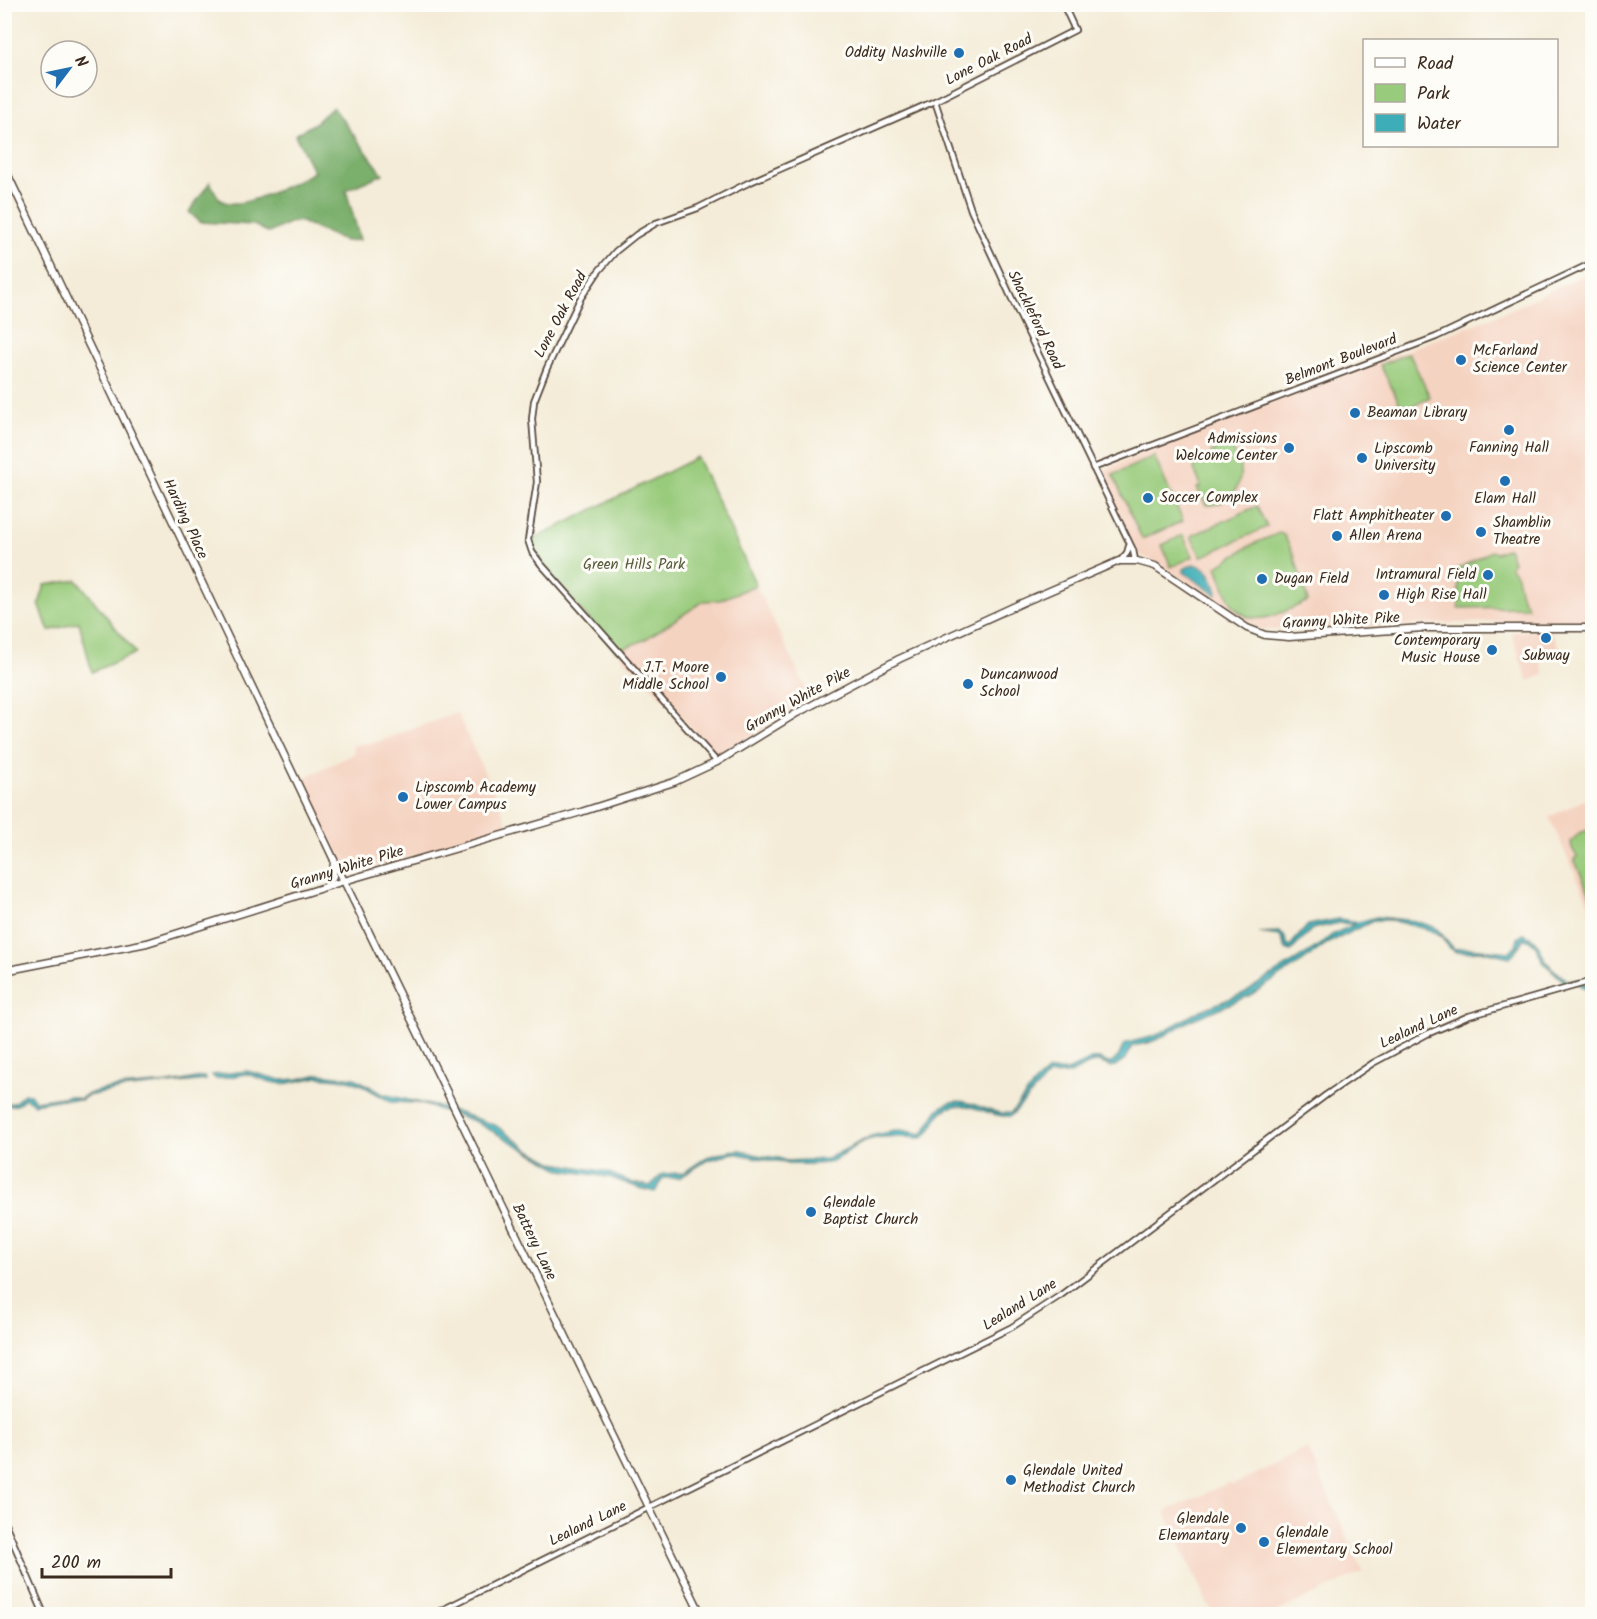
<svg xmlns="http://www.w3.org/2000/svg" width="1597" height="1619" font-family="Kalam,sans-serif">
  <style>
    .built { fill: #f5d3c1 }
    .green { fill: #99cb7c; stroke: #6a7a4d; stroke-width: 1.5 }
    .forest { fill: #7aaf6c; stroke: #5a6c45; stroke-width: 1.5 }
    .water { fill: #3daeb7; stroke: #3c6c6a; stroke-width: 1.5 }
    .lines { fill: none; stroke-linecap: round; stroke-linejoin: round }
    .minor-casing { stroke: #57473a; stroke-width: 8 }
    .major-casing { stroke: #57473a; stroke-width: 9 }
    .minor { stroke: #fff; stroke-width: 4.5 }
    .major { stroke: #fff; stroke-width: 6 }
    .poi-dot { fill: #1f6fb2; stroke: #fdfcf7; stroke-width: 2 }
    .labels { text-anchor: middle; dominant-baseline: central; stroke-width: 6; stroke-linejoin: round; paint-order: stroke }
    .poi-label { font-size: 15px; fill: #3b2a1e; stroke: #fdfcf7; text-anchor: start }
    .street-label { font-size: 15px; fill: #3b2a1e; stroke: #fdfcf7 }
    .park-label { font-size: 15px; fill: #575a3a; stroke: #fdfcf7 }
  </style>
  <rect width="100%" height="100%" fill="#fdfcf7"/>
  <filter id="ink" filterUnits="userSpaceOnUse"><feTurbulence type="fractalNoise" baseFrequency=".0167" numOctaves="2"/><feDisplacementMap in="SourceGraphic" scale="12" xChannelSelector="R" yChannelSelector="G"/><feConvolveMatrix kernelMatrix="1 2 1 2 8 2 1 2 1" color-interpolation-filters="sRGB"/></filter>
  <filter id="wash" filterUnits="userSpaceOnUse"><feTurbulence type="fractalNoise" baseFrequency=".008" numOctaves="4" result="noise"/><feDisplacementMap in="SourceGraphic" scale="24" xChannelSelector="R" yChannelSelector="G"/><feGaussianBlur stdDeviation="1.35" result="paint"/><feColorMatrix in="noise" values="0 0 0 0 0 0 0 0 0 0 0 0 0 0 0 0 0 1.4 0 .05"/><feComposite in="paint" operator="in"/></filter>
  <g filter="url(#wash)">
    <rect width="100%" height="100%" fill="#f4ecd8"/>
    <g class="built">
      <path d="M1592 271V622L1533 620 1284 630 1258 629 1152 560 1140 555 1131 542 1100 472 1164 444 1503 313Z"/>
      <path d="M756 585 812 701 718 754 616 651 644 640 704 601 720 600Z"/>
      <path d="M1550 630 1561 651 1540 661 1545 674 1528 681 1511 632Z"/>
      <path d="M457 713 510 828 353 873 347 871 301 779 354 754 353 745 377 742Z"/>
      <path d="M1592 796V911L1549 817Z"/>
      <path d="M1307 1448 1363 1572 1272 1614H1215L1207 1603 1165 1512 1230 1482 1232 1485 1246 1479Z"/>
    </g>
    <g class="green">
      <path d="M1409 353 1430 397 1403 410 1380 365Z"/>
      <path d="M1235 441 1237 446 1232 449C1250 473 1237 506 1206 505L1197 488 1201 486 1194 469 1195 465 1212 457 1211 452Z"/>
      <path d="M1154 456 1183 521 1142 539 1113 475Z"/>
      <path d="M697 457 756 585 720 600 704 601 644 640 616 651 541 564 528 542Z"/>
      <path d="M1257 506 1267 527 1201 557 1191 536Z"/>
      <path d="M1279 533 1284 535 1294 555 1308 601C1284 612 1250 633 1231 602 1225 591 1221 578 1217 566L1253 544Z"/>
      <path d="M1183 535 1193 557 1171 567 1162 545Z"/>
      <path d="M1508 548 1513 562 1510 567C1520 575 1517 582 1521 594 1522 598 1526 603 1528 607L1459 608 1458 569 1491 551 1496 553Z"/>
      <path d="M77 580 136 653 92 672 79 622 49 631 39 604 45 585Z"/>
      <path d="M1592 829V899L1574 859 1577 857 1572 848 1571 842 1579 833Z"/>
    </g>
    <path class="forest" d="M333 107 383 174 346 190 360 240 345 241 299 221 289 223 269 233 254 225 200 222 189 212 210 182C213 187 216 195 220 199 235 215 298 181 314 172L295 135 315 123Z"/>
    <g class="water">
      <path d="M1193 564C1210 567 1213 579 1217 593L1216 595 1184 572V569Z"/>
      <path d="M1377 917 1416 921 1436 928 1454 949 1469 948 1510 952 1516 945 1518 938 1524 934 1536 941 1546 961 1552 968 1567 980H1581L1592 991V994L1577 983 1565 982 1544 963 1534 943 1524 938 1514 954 1510 957 1483 951 1456 952 1450 948 1441 937 1430 930 1390 920H1375L1326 944 1302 962 1249 996 1193 1019 1158 1039 1148 1043 1132 1046 1125 1059 1115 1066 1110 1067 1100 1062H1093L1070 1074 1049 1075 1011 1116C989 1119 968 1097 946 1109 934 1116 934 1131 922 1138 900 1137 880 1133 858 1144 850 1149 836 1161 827 1163 815 1164 802 1165 790 1164 783 1164 780 1159 773 1161L733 1153 706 1161 679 1178H663L655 1192 639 1188 609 1177 562 1170 474 1121 418 1103 391 1102 362 1085 349 1080 318 1077 284 1084 271 1082 247 1074 216 1079 212 1075 247 1071 281 1080 299 1079 319 1074 355 1078 383 1094 451 1110 495 1125 530 1150 554 1163 607 1172 633 1183 650 1186 663 1174 683 1173 707 1157 729 1151 740 1150 761 1156 779 1158 786 1161 827 1159 871 1136 900 1130 922 1134C929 1127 932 1117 938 1110 961 1087 986 1117 1011 1113L1038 1080 1048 1071H1068L1091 1059H1099L1108 1063H1112L1119 1056 1123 1046 1127 1043 1155 1036 1199 1011 1244 993 1320 945 1332 935 1355 924 1339 923 1312 929 1291 951 1286 949 1280 936 1259 933 1279 932 1284 936 1289 947 1308 925 1339 919 1358 922Z"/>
      <path d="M201 1077H205L206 1080 121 1089 87 1096 81 1100 62 1099 34 1104 25 1098 17 1105 5 1106V1104L14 1103 24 1094H30L35 1101 69 1096 80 1099C97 1085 145 1086 168 1083 179 1082 190 1079 201 1077Z"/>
    </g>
  </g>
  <g filter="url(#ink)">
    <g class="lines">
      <defs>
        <g id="minor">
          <path d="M935 101 971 210 1019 314 1133 550 1135 560"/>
          <path d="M1093 468 1436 337 1592 263"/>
          <path d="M1120 561 1127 553 1129 546"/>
          <path d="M717 762 541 564 532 552 528 540 537 482 532 419 534 401 547 368 580 299 598 272 616 251 636 235 656 223 698 208 748 183 935 101 1075 30 1063 4"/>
          <path d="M4 1521 44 1614"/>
          <path d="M434 1614 1012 1327 1061 1295 1326 1095 1373 1063 1427 1034 1469 1016 1592 981"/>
        </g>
        <g id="major">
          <path d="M4 167 344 881 701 1614"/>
          <path d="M328 885 333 876 334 860"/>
          <path d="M4 971 147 943 344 881 581 812 674 782 717 762 797 713 899 659 1024 602 1119 561H1137L1155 566 1247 628 1265 635 1289 637 1423 628H1592"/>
        </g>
      </defs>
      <use href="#minor" class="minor-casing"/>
      <use href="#major" class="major-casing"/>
      <use href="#minor" class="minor"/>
      <use href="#major" class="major"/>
    </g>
  </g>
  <g class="poi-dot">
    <circle cx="959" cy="53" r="6"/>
    <circle cx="1461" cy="360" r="6"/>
    <circle cx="1355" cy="413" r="6"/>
    <circle cx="1509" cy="430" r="6"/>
    <circle cx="1289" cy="448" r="6"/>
    <circle cx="1362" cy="458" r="6"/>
    <circle cx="1505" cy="481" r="6"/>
    <circle cx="1148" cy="498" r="6"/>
    <circle cx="1446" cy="516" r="6"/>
    <circle cx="1481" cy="532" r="6"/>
    <circle cx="1337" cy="536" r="6"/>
    <circle cx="1488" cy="575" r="6"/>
    <circle cx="1262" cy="579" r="6"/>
    <circle cx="1384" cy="595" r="6"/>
    <circle cx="1546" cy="638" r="6"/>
    <circle cx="1492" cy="650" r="6"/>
    <circle cx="721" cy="677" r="6"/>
    <circle cx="968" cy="684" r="6"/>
    <circle cx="403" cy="797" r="6"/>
    <circle cx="811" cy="1212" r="6"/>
    <circle cx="1011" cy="1480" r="6"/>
    <circle cx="1241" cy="1528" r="6"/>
    <circle cx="1264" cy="1542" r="6"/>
  </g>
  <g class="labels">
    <g class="poi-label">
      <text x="947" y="53" text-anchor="end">Oddity Nashville</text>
      <text x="1473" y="351">McFarland<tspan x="1473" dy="17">Science Center</tspan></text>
      <text x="1367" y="413">Beaman Library</text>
      <text x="1277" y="439" text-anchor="end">Admissions<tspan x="1277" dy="17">Welcome Center</tspan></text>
      <text x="1509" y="448" text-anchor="middle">Fanning Hall</text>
      <text x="1374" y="449">Lipscomb<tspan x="1374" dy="17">University</tspan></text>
      <text x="1160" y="498">Soccer Complex</text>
      <text x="1505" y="499" text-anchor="middle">Elam Hall</text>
      <text x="1434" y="516" text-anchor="end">Flatt Amphitheater</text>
      <text x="1493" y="523">Shamblin<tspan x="1493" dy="17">Theatre</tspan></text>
      <text x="1349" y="536">Allen Arena</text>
      <text x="1476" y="575" text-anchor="end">Intramural Field</text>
      <text x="1274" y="579">Dugan Field</text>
      <text x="1396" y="595">High Rise Hall</text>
      <text x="1480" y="641" text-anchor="end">Contemporary<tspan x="1480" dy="17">Music House</tspan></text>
      <text x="1546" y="656" text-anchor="middle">Subway</text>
      <text x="709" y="668" text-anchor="end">J.T. Moore<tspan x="709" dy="17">Middle School</tspan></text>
      <text x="980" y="675">Duncanwood<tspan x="980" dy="17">School</tspan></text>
      <text x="415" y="788">Lipscomb Academy<tspan x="415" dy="17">Lower Campus</tspan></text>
      <text x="823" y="1203">Glendale<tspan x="823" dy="17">Baptist Church</tspan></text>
      <text x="1023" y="1471">Glendale United<tspan x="1023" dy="17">Methodist Church</tspan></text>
      <text x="1229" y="1519" text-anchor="end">Glendale<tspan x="1229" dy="17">Elemantary</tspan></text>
      <text x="1276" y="1533">Glendale<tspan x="1276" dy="17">Elementary School</tspan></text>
    </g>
    <g class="street-label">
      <text transform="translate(989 60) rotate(-27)">Lone Oak Road</text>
      <text transform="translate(561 315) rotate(-62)">Lone Oak Road</text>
      <text transform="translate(1035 320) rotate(64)">Shackleford Road</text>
      <text transform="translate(1341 360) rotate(-21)">Belmont Boulevard</text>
      <text transform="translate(185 519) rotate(65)">Harding Place</text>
      <text transform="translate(1341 621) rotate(-3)">Granny White Pike</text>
      <text transform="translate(798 700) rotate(-29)">Granny White Pike</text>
      <text transform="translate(347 868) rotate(-17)">Granny White Pike</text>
      <text transform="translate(1419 1027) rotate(-25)">Lealand Lane</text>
      <text transform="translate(534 1242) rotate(64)">Battery Lane</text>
      <text transform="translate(1020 1305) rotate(-32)">Lealand Lane</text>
      <text transform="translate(588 1524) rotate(-26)">Lealand Lane</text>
    </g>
    <g class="park-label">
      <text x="634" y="565">Green Hills Park</text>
    </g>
  </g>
  <rect width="1597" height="1619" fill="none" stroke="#fdfcf7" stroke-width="24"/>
  <rect x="1363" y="39" width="195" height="108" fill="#fdfcf7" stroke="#afa8a0" stroke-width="1.5"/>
  <rect x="1375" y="58" width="30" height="9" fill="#ffffff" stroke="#afa8a0" stroke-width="1.5"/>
  <text x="1417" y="69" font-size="18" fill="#3b2a1e">Road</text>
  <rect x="1375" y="84" width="30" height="18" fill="#99cb7c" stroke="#afa8a0" stroke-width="1.5"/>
  <text x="1417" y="99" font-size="18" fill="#3b2a1e">Park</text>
  <rect x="1375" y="114" width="30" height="18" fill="#3daeb7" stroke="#afa8a0" stroke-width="1.5"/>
  <text x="1417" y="129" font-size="18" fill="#3b2a1e">Water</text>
  <g transform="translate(69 69) rotate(58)"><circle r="28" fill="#fdfcf7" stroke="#afa8a0" stroke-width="1.5"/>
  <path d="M0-4.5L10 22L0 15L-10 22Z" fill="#1f6fb2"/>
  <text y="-9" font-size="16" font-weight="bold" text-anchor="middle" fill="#3b2a1e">N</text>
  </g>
  <path d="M42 1568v9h129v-9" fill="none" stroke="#3b2a1e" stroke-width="3"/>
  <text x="51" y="1568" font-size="18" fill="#3b2a1e" stroke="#fdfcf7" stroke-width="4.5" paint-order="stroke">200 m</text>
</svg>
